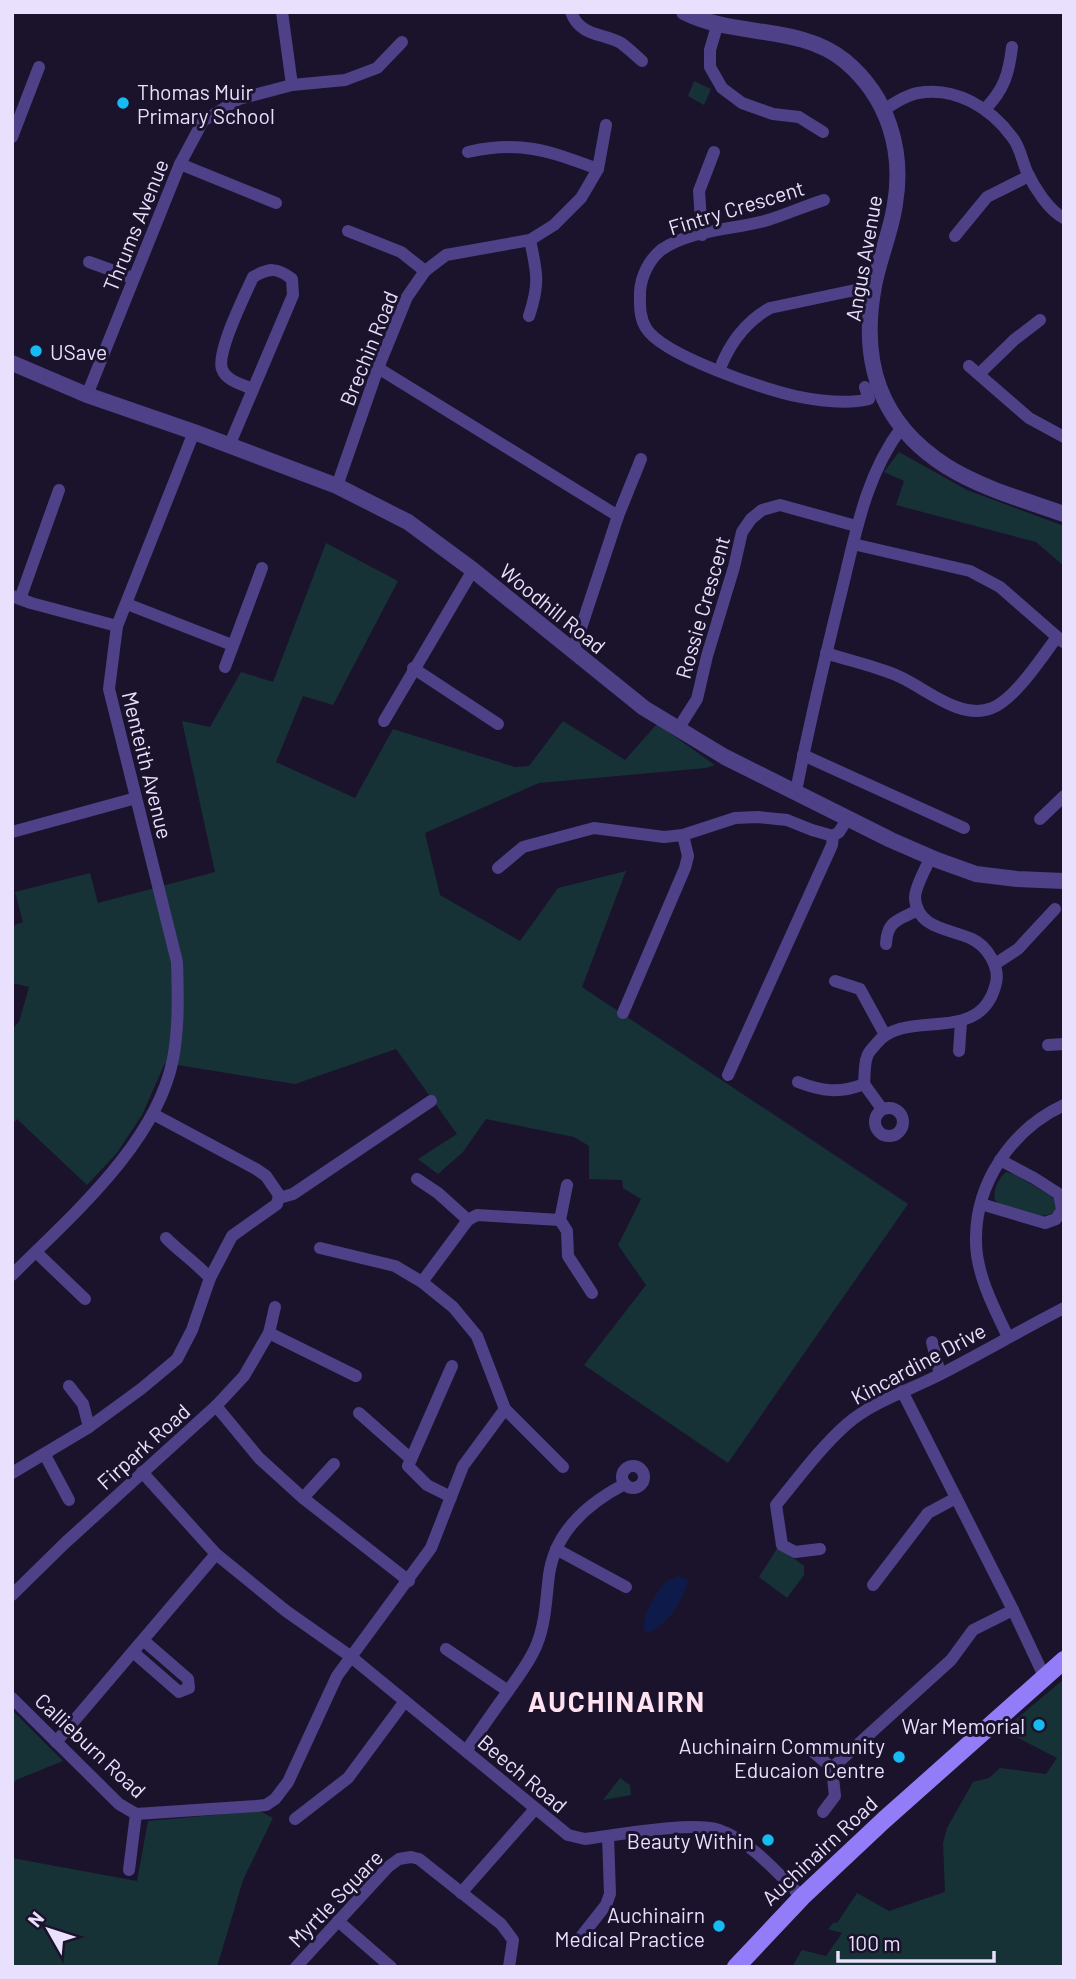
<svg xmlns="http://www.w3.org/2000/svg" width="1076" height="1979" font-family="Barlow,sans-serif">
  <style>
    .green { fill: #163236 }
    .water { fill: #0e1b4a }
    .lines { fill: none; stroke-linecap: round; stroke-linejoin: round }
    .minor { stroke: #4e4188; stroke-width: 12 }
    .tertiary { stroke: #4e4188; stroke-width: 16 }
    .secondary { stroke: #927cf8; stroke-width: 18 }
    .poi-dot { fill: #16bbf3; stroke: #1b132c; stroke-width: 2.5 }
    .labels { text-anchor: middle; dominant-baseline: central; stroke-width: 6; stroke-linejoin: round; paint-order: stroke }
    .poi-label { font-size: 21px; fill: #e8e0fd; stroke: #1b132c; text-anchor: end }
    .street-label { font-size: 21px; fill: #e8e0fd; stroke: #1b132c }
    .district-label { font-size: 28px; font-weight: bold; letter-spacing: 2px; fill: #fee2ef; stroke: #1b132c }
  </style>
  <rect width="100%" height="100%" fill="#1b132c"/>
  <g class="green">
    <path d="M694 81 711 89 704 105 688 96Z"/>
    <path d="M899 452 967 490 1064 526V566L1036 542 896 505 904 481 884 472Z"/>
    <path d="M326 543 398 581 333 705 303 696 276 762 355 798 393 729 515 767 529 766 563 721 625 760 657 724 715 765 706 768 539 783 425 833 440 895 520 941 558 888 626 871 582 987 908 1204 728 1463 584 1365 646 1285 618 1245 641 1199 623 1188 622 1180 589 1179V1146L574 1137 486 1119 463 1152 438 1174 418 1159 457 1134 396 1049 295 1084 165 1063 142 1115 117 1153 87 1185 17 1119 12 1125V1029L19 1022 29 987 12 983V926L23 922 15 892 90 873 98 903 215 872 182 721 210 727 241 672 273 682Z"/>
    <path d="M1006 1172 1014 1174 1051 1196 1054 1199 1056 1210C1044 1224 1014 1208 999 1204L995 1200C992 1192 999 1177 1006 1172Z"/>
    <path d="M778 1547 804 1566V1575L787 1598 759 1577Z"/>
    <path d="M1064 1679V1967H792L802 1950 826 1956 842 1933 828 1929 834 1922 837 1923 857 1893 889 1911 945 1892 943 1843 947 1828 973 1782 989 1778 1000 1768 1046 1774 1057 1758 1003 1730Z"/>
    <path d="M12 1710 63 1761 16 1780 12 1787Z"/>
    <path d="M620 1778 630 1785 631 1795 603 1800Z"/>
    <path d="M260 1811 273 1818 243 1880 217 1967H12V1858L137 1881 148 1821Z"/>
  </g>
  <path class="water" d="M680 1576 688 1581C683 1601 667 1626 648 1633L644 1630C641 1617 656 1593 665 1583 669 1579 675 1578 680 1576Z"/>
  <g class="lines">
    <g class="minor">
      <path d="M282 12 292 85"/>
      <path d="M571 12C580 37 604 33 621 43 628 48 635 55 642 61"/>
      <path d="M717 26 710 50V67L722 88 742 103 773 114 799 117 823 132"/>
      <path d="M985 109C1004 90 1009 73 1012 47"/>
      <path d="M884 110C894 103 906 95 918 93 955 86 991 108 1012 137 1020 146 1022 161 1027 172 1034 187 1049 211 1064 218"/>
      <path d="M12 137 39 67"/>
      <path d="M468 152C521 140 549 151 598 169"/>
      <path d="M180 164 276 203"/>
      <path d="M824 200C805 206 787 214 768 220 734 230 691 229 661 250 649 260 641 276 640 292 640 304 639 317 646 328 662 355 763 389 795 396 819 401 846 405 869 399L865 387"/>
      <path d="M348 231 401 252 425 271"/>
      <path d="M702 235 699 191 714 152"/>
      <path d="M955 236 987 197 1029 176"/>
      <path d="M89 262 133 278"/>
      <path d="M529 316C540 283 537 273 530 240"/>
      <path d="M969 366 1029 418 1064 437"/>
      <path d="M378 368 618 516"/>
      <path d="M719 371C729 344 745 322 770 308L874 286"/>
      <path d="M979 374 1014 340 1040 320"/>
      <path d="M87 395 180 164 203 121 239 99 292 85 345 80 377 68 402 42"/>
      <path d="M229 446 293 295 292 279C277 267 269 268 253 277 245 295 216 352 222 369 226 381 243 385 253 389"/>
      <path d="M337 486 378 368 407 297 425 271 446 255 530 240 554 225 581 198 598 169 606 125"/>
      <path d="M853 544 970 571 1000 587 1063 642"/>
      <path d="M12 596 31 603 117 626"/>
      <path d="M20 599 59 490"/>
      <path d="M127 604 232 645"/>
      <path d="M573 652 618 516 641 459"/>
      <path d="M826 653C850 661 875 666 898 676 926 688 960 721 992 708 1015 699 1042 657 1057 637"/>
      <path d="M225 667 262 568"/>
      <path d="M413 668 498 724"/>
      <path d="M384 721 473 570"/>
      <path d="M678 729 697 699 707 656 734 567 742 532 751 519 762 510 780 505 856 526"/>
      <path d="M803 755 964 828"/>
      <path d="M796 791C809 726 824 662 840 597 855 538 864 477 902 427"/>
      <path d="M1040 819 1064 796"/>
      <path d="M12 832 136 798"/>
      <path d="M498 868 523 847 594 828 664 837 683 835 735 818 758 817 787 820 812 830 833 836"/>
      <path d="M886 944C887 920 899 920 918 910"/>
      <path d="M995 964 1018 949 1055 909"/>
      <path d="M835 981 860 989 884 1033"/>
      <path d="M623 1013 685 868 688 856 683 835"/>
      <path d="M1048 1045 1064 1044"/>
      <path d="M959 1051 961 1022"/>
      <path d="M728 1075 832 845 833 836 839 832 848 818"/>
      <path d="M798 1082C821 1091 840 1094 864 1084"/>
      <circle cx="889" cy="1122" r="14"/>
      <path d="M882 1109 864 1084C865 1075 864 1065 867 1057 868 1052 873 1048 876 1044 906 1006 981 1048 996 983 1000 967 987 946 972 939 951 929 917 929 915 898 915 886 926 869 930 858"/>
      <path d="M417 1179 438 1193 468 1220"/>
      <path d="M567 1185 560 1220 567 1231 568 1256 592 1293"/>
      <path d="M279 1198 293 1194 431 1101"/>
      <path d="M981 1204 1045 1223 1056 1219 1062 1210 1059 1194 1034 1178 1000 1160"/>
      <path d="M166 1238C180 1252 196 1263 210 1278"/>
      <path d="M320 1248 395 1266 422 1282 453 1307 477 1336 505 1409 563 1467"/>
      <path d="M36 1252 85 1299"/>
      <path d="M12 1275C71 1216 156 1144 173 1059 179 1027 178 994 177 962L109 689 117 626 194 432"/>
      <path d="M422 1282 468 1220 477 1215 560 1220"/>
      <path d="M269 1333 356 1376"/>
      <path d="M1008 1337C994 1308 976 1274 976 1241 975 1183 1012 1129 1064 1105"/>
      <path d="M932 1342 940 1374"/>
      <path d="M69 1386 83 1404 89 1427"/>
      <path d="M902 1391 1013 1610 1044 1676"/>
      <path d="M216 1406 259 1458 303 1498 409 1581"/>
      <path d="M359 1413 411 1459"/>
      <path d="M45 1455 69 1500"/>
      <circle cx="633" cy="1477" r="11"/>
      <path d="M142 1472 216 1554 286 1611 350 1656 568 1835 585 1839C617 1835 692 1821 719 1830 751 1841 778 1874 802 1897"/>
      <path d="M12 1473 89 1427 141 1389 177 1359 192 1330 210 1278 232 1236 277 1204 279 1195 266 1176 256 1169 153 1114"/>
      <path d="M451 1497 427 1485 408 1466 452 1366"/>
      <path d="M303 1498 334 1464"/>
      <path d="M556 1549 626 1587"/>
      <path d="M820 1549 795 1552 782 1545 776 1505C799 1477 820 1448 847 1424 874 1401 910 1390 941 1374 982 1353 1023 1329 1064 1308"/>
      <path d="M873 1585 928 1513 956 1498"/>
      <path d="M12 1595 65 1543 216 1406 244 1376 269 1333 275 1307"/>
      <path d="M446 1649 508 1691"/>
      <path d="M133 1652 179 1692 189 1688 188 1679 143 1640"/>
      <path d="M12 1698 119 1804 136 1814 256 1806 266 1805 275 1799 288 1782 337 1676 431 1548 463 1466 505 1409"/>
      <path d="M56 1742 216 1554"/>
      <path d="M466 1751C479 1732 492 1713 506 1694 517 1678 530 1662 537 1644 546 1621 546 1598 549 1575 555 1532 588 1503 625 1484"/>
      <path d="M812 1751 832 1768 951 1660 973 1630 1013 1610"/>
      <path d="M823 1812 835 1796 832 1768"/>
      <path d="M295 1819 348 1778 405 1701"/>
      <path d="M129 1870 136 1814"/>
      <path d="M461 1893 535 1809"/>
      <path d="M338 1921 391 1967"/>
      <path d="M580 1938 606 1905 610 1894 608 1836"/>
      <path d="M296 1967 388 1867 399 1859 411 1857 419 1859 501 1924 513 1940 509 1967"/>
    </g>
    <g class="tertiary">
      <path d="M684 12C735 38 800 24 845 61 888 97 904 150 895 204 891 232 879 259 874 286 860 362 879 423 946 466 981 488 1024 500 1064 514"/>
      <path d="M12 363 87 395 194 432 337 486 408 522 473 570 644 708 725 757 891 840 937 860 976 874 1017 879 1064 881"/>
    </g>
    <path class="secondary" d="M736 1967 802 1897 884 1820 1064 1660"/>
  </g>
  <g class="poi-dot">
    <circle cx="123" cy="103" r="7"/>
    <circle cx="36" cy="351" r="7"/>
    <circle cx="1039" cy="1725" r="7"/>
    <circle cx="899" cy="1757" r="7"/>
    <circle cx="768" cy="1840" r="7"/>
    <circle cx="719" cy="1926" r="7"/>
  </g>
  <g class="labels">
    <g class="poi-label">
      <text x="137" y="91" text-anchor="start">Thomas Muir<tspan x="137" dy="24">Primary School</tspan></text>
      <text x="50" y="351" text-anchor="start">USave</text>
      <text x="1025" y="1725">War Memorial</text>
      <text x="885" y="1745">Auchinairn Community<tspan x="885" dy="24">Educaion Centre</tspan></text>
      <text x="754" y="1840">Beauty Within</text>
      <text x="705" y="1914">Auchinairn<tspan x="705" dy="24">Medical Practice</tspan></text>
    </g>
    <g class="street-label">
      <text transform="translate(736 207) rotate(-17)">Fintry Crescent</text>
      <text transform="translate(135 225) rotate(-68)">Thrums Avenue</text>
      <text transform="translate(863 258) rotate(-80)">Angus Avenue</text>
      <text transform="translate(368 348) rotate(-68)">Brechin Road</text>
      <text transform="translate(702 607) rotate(-74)">Rossie Crescent</text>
      <text transform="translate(553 608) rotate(39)">Woodhill Road</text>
      <text transform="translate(148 765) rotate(76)">Menteith Avenue</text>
      <text transform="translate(918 1363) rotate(-28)">Kincardine Drive</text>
      <text transform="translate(143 1446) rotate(-42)">Firpark Road</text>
      <text transform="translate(91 1745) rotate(43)">Callieburn Road</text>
      <text transform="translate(523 1773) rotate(40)">Beech Road</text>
      <text transform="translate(819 1850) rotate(-43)">Auchinairn Road</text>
      <text transform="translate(335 1898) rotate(-46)">Myrtle Square</text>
    </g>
    <g class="district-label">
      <text x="617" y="1701">AUCHINAIRN</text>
    </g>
  </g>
  <rect width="1076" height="1979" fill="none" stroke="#e8e0fd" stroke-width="28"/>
  <g transform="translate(49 1930) rotate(309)" stroke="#1b132c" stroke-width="5" paint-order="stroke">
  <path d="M0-5L12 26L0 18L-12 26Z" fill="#e8e0fd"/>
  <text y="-10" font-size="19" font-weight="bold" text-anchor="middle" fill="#e8e0fd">N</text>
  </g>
  <path d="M838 1951v10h156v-10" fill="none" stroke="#e8e0fd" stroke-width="3.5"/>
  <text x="848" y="1951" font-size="21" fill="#e8e0fd" stroke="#1b132c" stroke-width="5" paint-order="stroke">100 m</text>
</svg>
